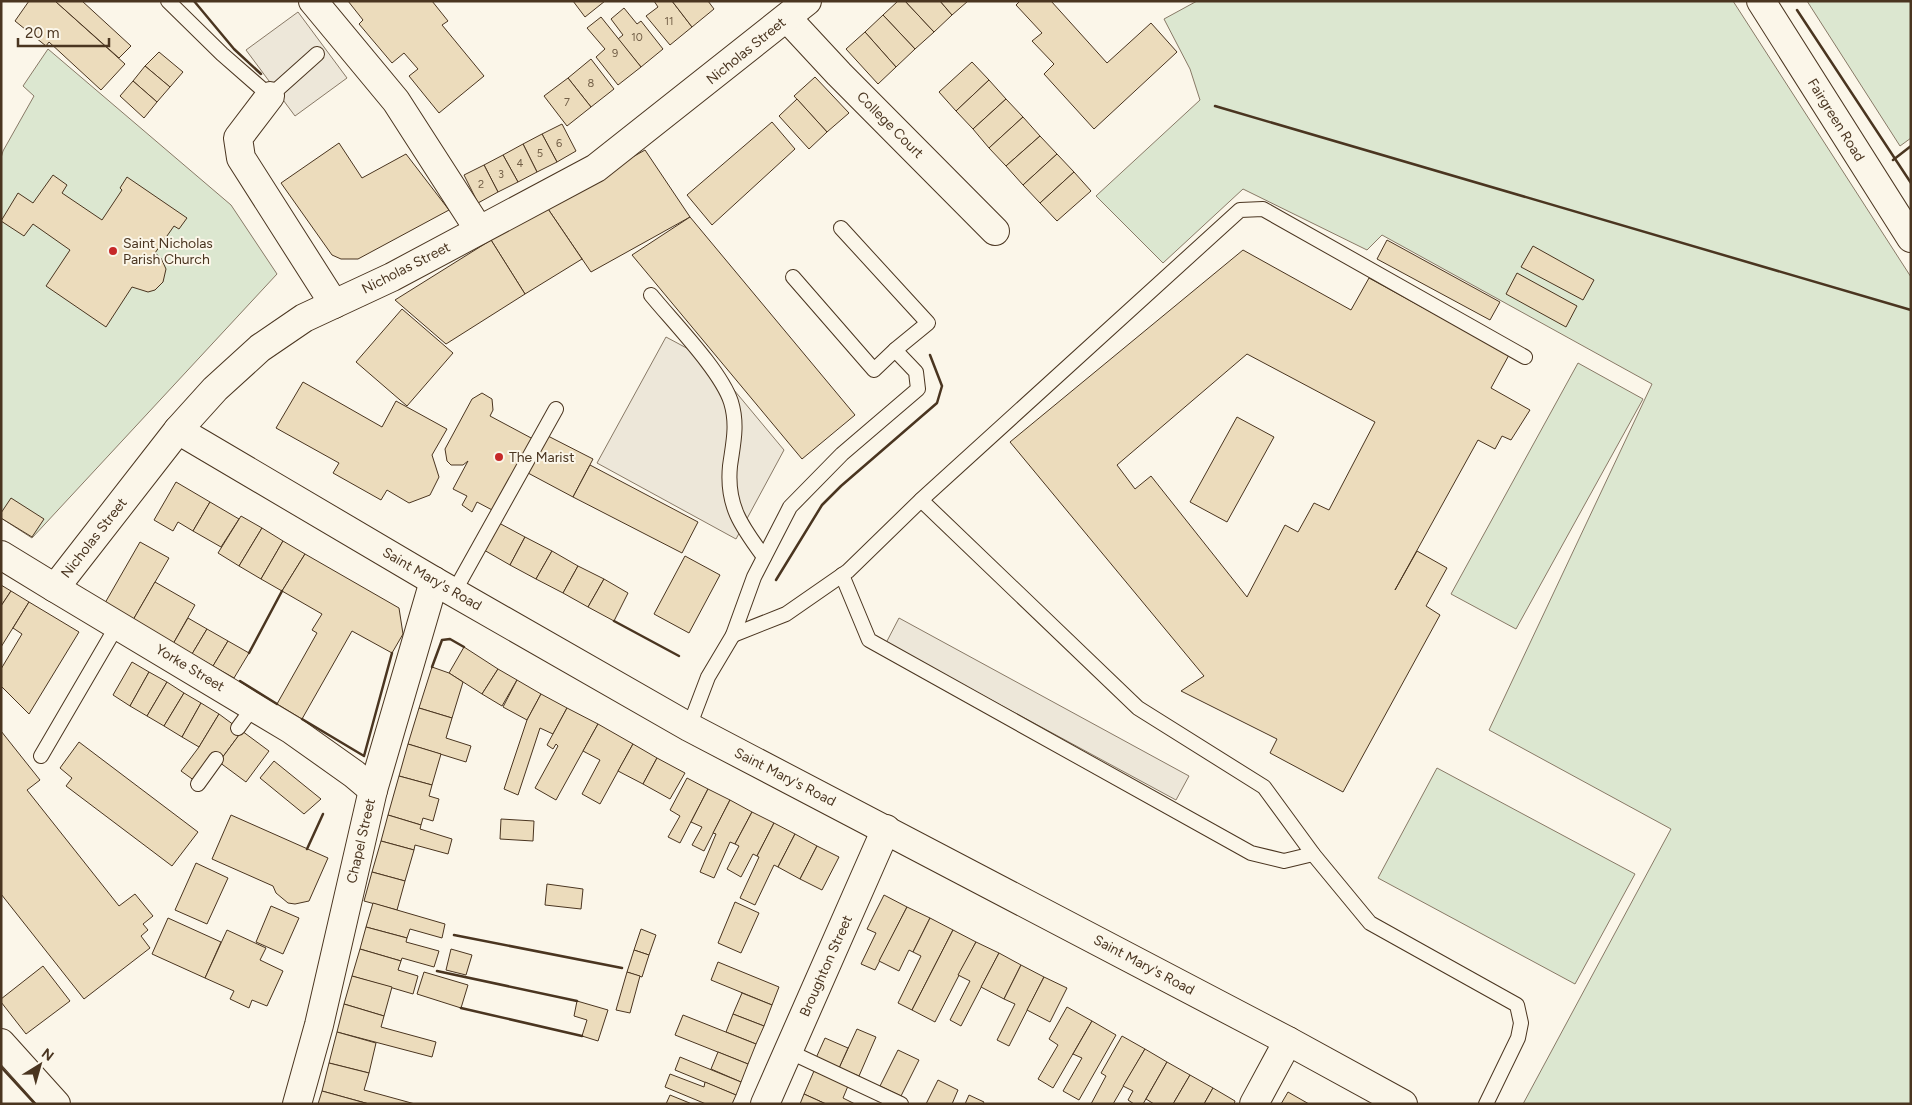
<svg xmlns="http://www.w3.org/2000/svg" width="1912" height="1105" font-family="Figtree,sans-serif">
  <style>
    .green { fill: #dce7d0; stroke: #887966 }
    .parking { fill: #ede7d9; stroke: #887966 }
    .building { fill: #ecdcbc; stroke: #4a3520; fill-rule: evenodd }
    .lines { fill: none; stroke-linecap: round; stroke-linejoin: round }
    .service-casing { stroke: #4a3520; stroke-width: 16 }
    .minor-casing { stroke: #4a3520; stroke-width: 30 }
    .tertiary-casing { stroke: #4a3520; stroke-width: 30 }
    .secondary-casing { stroke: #4a3520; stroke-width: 30 }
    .service { stroke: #fbf6e9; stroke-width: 14 }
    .minor { stroke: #fbf6e9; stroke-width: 28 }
    .tertiary { stroke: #fbf6e9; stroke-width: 28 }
    .secondary { stroke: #fbf6e9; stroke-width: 28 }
    .wall { stroke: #4a3520; stroke-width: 2.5 }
    .poi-dot { fill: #c62828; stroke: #fbf6e9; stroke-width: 2 }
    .labels { text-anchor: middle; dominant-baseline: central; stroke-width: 4; stroke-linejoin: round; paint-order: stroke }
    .number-label { font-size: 11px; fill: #725f47 }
    .street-label { font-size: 14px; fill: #4a3520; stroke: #fbf6e9 }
    .poi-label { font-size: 14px; fill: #4a3520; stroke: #fbf6e9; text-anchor: start }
  </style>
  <rect width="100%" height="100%" fill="#fbf6e9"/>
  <g class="green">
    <path d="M1197 1H1733L1911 277V1104H1523L1671 829 1489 730 1652 384 1382 235 1367 250 1243 189 1163 263 1096 196 1200 100 1190 69 1164 19Z"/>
    <path d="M1807 1H1911V138L1900 146Z"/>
    <path d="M48 49 231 205 277 274 32 538 1 518V158L3 151 34 96 23 86Z"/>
    <path d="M1578 363 1643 399 1516 629 1451 594Z"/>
    <path d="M1437 768 1635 874 1575 984 1378 878Z"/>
  </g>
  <g class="parking">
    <path d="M298 12 347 78 295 116 246 50Z"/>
    <path d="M666 337 709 360 784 450 736 539 597 463Z"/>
    <path d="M899 618 1189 776 1176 800 886 643Z"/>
  </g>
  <g class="building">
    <path d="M29 1H55L125 64 101 90 49 42 46 46 15 21Z"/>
    <path d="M55 1H82L131 46 119 58Z"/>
    <path d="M348 1H432L448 21 442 25 484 76 439 113 409 76 418 69 404 53 392 63 359 24 363 20Z"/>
    <path d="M573 1H605L585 17Z"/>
    <path d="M654 1H672L692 27 670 45 646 16 658 7Z"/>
    <path d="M672 1H708L714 9 692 27Z"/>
    <path d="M898 1H905L934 32 915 49 883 15Z"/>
    <path d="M905 1H940L952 15 934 32Z"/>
    <path d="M940 1H968L952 15Z"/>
    <path d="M1020 1H1051L1107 63 1151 23 1177 52 1094 129 1044 74 1054 64 1032 41 1042 33 1016 5Z"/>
    <path d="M624 8 637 24 641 21 663 49 641 67 618 39 623 35 611 19Z"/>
    <path d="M883 15 915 49 896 67 865 32Z"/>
    <path d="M601 17 641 67 618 85 596 57 605 49 587 28Z"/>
    <path d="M865 32 896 67 878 84 846 49Z"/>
    <path d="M159 52 183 72 170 87 145 66Z"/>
    <path d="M591 59 614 89 591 107 568 78Z"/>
    <path d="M972 62 989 80 956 111 939 92Z"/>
    <path d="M145 66 170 87 157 102 133 81Z"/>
    <path d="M815 77 849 113 827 132 794 96Z"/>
    <path d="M568 78 591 107 567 126 544 96Z"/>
    <path d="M989 80 1006 99 973 129 956 111Z"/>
    <path d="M133 81 157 102 144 118 120 96Z"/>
    <path d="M797 99 827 132 809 149 779 116Z"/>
    <path d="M1006 99 1023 117 989 148 973 129Z"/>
    <path d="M1023 117 1040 136 1006 166 989 148Z"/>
    <path d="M772 122 795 149 712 225 687 195Z"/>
    <path d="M562 124 576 151 557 162 542 134Z"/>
    <path d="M542 134 557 162 537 172 523 144Z"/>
    <path d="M1040 136 1057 154 1023 185 1006 166Z"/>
    <path d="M339 143 362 178 406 154 449 210 358 259H341L332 255 281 183Z"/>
    <path d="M523 144 537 172 518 182 503 155Z"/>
    <path d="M645 150 690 217 591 272 546 206Z"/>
    <path d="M1057 154 1074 172 1040 203 1023 185Z"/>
    <path d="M503 155 518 182 498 192 484 165Z"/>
    <path d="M484 165 498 192 478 203 464 175Z"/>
    <path d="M1074 172 1091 191 1057 221 1040 203Z"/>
    <path d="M53 175 67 185 62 193 102 220 122 190 120 188 127 177 187 218 179 229 174 226 155 253 161 258 166 269 163 282 155 290 148 292 132 287 106 327 46 286 70 250 33 224 24 236 1 221 18 193 33 203Z"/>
    <path d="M546 206 582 259 525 294 491 240Z"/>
    <path d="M690 217 855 415 802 459 632 255Z"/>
    <path d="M491 240 525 294 446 344 395 300Z"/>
    <path d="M1387 240 1500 302 1490 320 1377 259Z"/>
    <path d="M1533 246 1594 280 1583 300 1521 267Z"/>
    <path d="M1243 250 1351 310 1369 278 1509 355 1491 388 1530 410 1511 440 1502 436 1495 449 1478 440 1395 590 1417 551 1447 568 1426 606 1440 615 1343 792 1270 753 1277 739 1181 691 1204 676 1010 442ZM1247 354 1375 422 1329 510 1314 503 1298 532 1285 525 1247 597 1151 476 1135 489 1117 465Z"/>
    <path d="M1517 273 1577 306 1566 327 1506 294Z"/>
    <path d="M402 309 453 353 407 406 356 362Z"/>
    <path d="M303 382 382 427 396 401 447 429 432 455 439 477 430 495 409 503 387 490 381 500 333 473 339 463 276 428Z"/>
    <path d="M482 393 492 399 493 410 490 416 533 439 494 511 477 502 472 512 462 505 467 496 453 489 468 461 463 465H451L447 461 445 449 472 399Z"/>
    <path d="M1237 417 1274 437 1227 522 1190 502Z"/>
    <path d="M548 436 593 459 573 497 528 473Z"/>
    <path d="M590 465 698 522 682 553 573 497Z"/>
    <path d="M176 482 210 502 193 531 178 522 173 531 154 520Z"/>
    <path d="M11 498 44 519 32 537 1 518V513Z"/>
    <path d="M210 502 239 519 221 547 193 531Z"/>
    <path d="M241 516 262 528 239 566 218 553Z"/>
    <path d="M499 523 525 537 510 565 484 550Z"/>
    <path d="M262 528 283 541 261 579 239 566Z"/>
    <path d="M525 537 552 551 536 579 510 565Z"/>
    <path d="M283 541 305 554 282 591 261 579Z"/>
    <path d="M140 542 169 558 133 620 105 603Z"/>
    <path d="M552 551 578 566 563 593 536 579Z"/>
    <path d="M305 554 399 608 403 634 392 653 352 631 302 719 277 704 317 633 312 630 322 614 282 591Z"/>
    <path d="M685 556 720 575 689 633 654 614Z"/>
    <path d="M578 566 604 579 588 607 563 593Z"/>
    <path d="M604 579 628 593 614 621 588 607Z"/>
    <path d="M155 582 195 605 173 644 133 620Z"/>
    <path d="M1 585 11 591 1 606Z"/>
    <path d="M11 591 29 602 1 647V606Z"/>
    <path d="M29 602 79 632 29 714 1 686V669L22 634 13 628Z"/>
    <path d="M188 618 207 629 192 654 173 644Z"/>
    <path d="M207 629 228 641 213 666 192 654Z"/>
    <path d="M228 641 249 653 234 678 213 666Z"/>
    <path d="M464 647 498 669 482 694 449 673Z"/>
    <path d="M132 662 149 672 130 706 113 695Z"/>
    <path d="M432 667 449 673 463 682 452 718 419 708Z"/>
    <path d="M498 669 517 680 502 706 482 694Z"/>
    <path d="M149 672 167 682 147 716 130 706Z"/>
    <path d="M517 680 541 694 527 720 503 707Z"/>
    <path d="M167 682 184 693 164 726 147 716Z"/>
    <path d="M184 693 201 703 182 737 164 726Z"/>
    <path d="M541 694 567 708 553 734 540 728 518 795 504 789 527 720Z"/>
    <path d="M201 703 219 714 199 747 182 737Z"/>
    <path d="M419 708 452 718 446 738 471 746 466 762 408 744Z"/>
    <path d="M567 708 598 724 556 800 535 788 558 746 556 744 553 749 547 745Z"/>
    <path d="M219 714 242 731 219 762 195 781 181 771 199 747Z"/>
    <path d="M598 724 633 744 600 804 582 794 600 760 583 751Z"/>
    <path d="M1 731 40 780 27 790 119 906 135 894 153 916 143 924 148 930 141 936 150 948 84 999 1 894Z"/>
    <path d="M242 731 269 751 246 782 219 762Z"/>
    <path d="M79 742 198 832 172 866 66 786 72 778 60 768Z"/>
    <path d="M408 744 441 754 432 785 399 776Z"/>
    <path d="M633 744 657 758 643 784 618 771Z"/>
    <path d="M657 758 685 773 670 799 643 784Z"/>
    <path d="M274 761 321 799 304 814 260 778Z"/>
    <path d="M399 776 432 785 429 796 439 799 433 821 423 818 421 825 388 815Z"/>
    <path d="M687 778 708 789 680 843 668 837 680 816 670 810Z"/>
    <path d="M708 789 730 800 704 851 692 845 702 827 691 822Z"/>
    <path d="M730 800 752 812 735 844 730 842 714 878 700 872 716 834 713 833Z"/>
    <path d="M752 812 774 823 757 856 753 854 741 877 727 869 739 846 735 844Z"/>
    <path d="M231 815 328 858 309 901 295 904 288 903 276 893 273 886 212 859Z"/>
    <path d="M388 815 421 825 420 829 452 839 448 854 415 845 414 850 381 841Z"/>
    <path d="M501 819 534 821 533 841 500 839Z"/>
    <path d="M774 823 795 834 778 867 774 865 755 905 740 898 759 857 757 856Z"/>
    <path d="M795 834 817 846 800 879 778 867Z"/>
    <path d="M381 841 414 850 405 881 372 872Z"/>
    <path d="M817 846 839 857 822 890 800 879Z"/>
    <path d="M196 863 228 878 207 924 175 910Z"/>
    <path d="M372 872 405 881 397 910 364 901Z"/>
    <path d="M547 884 583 889 581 909 545 905Z"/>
    <path d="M884 895 907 907 875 970 861 964 876 933 867 929Z"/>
    <path d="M735 902 759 913 741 953 718 943Z"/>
    <path d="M373 903 445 924 442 938 410 929 407 938 366 927Z"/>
    <path d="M271 906 299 918 283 954 256 942Z"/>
    <path d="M907 907 930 918 913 952 909 950 899 971 879 961Z"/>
    <path d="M168 918 221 942 205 978 152 954Z"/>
    <path d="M930 918 953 930 912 1010 898 1003 921 956 913 952Z"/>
    <path d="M366 927 407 938 406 942 439 951 434 967 402 958 401 961 360 949Z"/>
    <path d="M641 929 656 935 649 955 634 950Z"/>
    <path d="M227 930 266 948 260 960 283 971 267 1006 252 1000 249 1008 230 999 234 991 205 978Z"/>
    <path d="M953 930 976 942 935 1022 912 1010Z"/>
    <path d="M976 942 999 953 961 1026 950 1020 970 981 958 975Z"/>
    <path d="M360 949 401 961 398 970 418 976 413 994 352 976Z"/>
    <path d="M451 949 472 955 466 975 446 970Z"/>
    <path d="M634 950 649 955 642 977 627 972Z"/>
    <path d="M999 953 1021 965 1004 999 981 987Z"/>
    <path d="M718 962 779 987 772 1005 711 980Z"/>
    <path d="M1021 965 1044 977 1009 1046 997 1040 1015 1004 1004 999Z"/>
    <path d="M43 966 70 1001 26 1034 1 1002V999Z"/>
    <path d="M424 972 468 985 461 1008 417 994Z"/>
    <path d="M627 972 640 976 630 1013 616 1010Z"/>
    <path d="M352 976 392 987 384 1016 344 1004Z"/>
    <path d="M1044 977 1067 988 1050 1022 1027 1010Z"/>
    <path d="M742 993 772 1005 764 1026 733 1014Z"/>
    <path d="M577 1001 608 1010 598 1041 582 1036 587 1020 574 1016Z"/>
    <path d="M344 1004 384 1016 381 1027 436 1042 432 1057 337 1032Z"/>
    <path d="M1067 1007 1092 1021 1053 1088 1038 1079 1058 1045 1049 1039Z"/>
    <path d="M733 1014 764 1026 756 1044 726 1032Z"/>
    <path d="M683 1015 756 1044 748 1064 675 1035Z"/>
    <path d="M1092 1021 1116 1035 1079 1100 1063 1091 1082 1058 1073 1054Z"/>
    <path d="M857 1029 876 1037 859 1076 839 1068Z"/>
    <path d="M337 1032 376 1043 369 1073 329 1063Z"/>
    <path d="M1122 1036 1145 1049 1113 1104H1091L1106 1076 1101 1073Z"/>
    <path d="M825 1038 848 1048 839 1068 816 1058Z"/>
    <path d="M1145 1049 1167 1062 1143 1104H1134L1128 1100 1133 1091 1123 1086Z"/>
    <path d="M898 1050 919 1060 901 1096 880 1086Z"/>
    <path d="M718 1052 748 1064 741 1082 711 1069Z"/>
    <path d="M680 1057 741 1082 736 1095 675 1070Z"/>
    <path d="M1167 1062 1190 1075 1173 1104H1154L1146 1099Z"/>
    <path d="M329 1063 369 1073 364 1090 415 1104H369L322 1091Z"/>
    <path d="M814 1071 848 1086 843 1098 855 1104H826L804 1094Z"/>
    <path d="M670 1074 704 1087 705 1082 736 1095 732 1104H706L665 1087Z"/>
    <path d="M1190 1075 1213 1088 1204 1104H1173Z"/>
    <path d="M938 1080 958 1090 952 1104H926Z"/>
    <path d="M1213 1088 1235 1101 1234 1104H1204Z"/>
    <path d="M322 1091 369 1104H318Z"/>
    <path d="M1288 1092 1309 1104H1281Z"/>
    <path d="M804 1094 826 1104H800Z"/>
    <path d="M670 1095 692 1104H666Z"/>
    <path d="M969 1095 984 1102 983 1104H965Z"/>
  </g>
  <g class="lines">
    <defs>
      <g id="service">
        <path d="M168 1 222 54 270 96 317 54"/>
        <path d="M793 277 874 370 895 350"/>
        <path d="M651 295C674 323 721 371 731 402 738 425 733 444 730 466 726 506 742 527 764 557"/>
        <path d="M921 500 1138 708 1264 787 1313 854 1370 923 1517 1005 1521 1023 1518 1038 1486 1104"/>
        <path d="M842 575 869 640 1251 853 1284 861 1313 854"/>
        <path d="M454 592 556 409"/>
        <path d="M733 635 786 614 848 571 921 500 1240 210 1263 209 1525 357"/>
        <path d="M689 727 708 677 733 635 754 577 790 507 842 454 918 389 916 372 895 350 928 323 841 228"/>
        <path d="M238 728 254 706"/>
        <path d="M41 756 118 624"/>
        <path d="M198 784 216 759"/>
        <path d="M788 1051 901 1104"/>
      </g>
      <g id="minor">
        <path d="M313 1 396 101 479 230"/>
        <path d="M787 18 839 74 995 231"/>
        <path d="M270 96 238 138 241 158 334 304"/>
        <path d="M178 430 215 389 260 348 304 318 392 277 596 168 807 1"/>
        <path d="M55 588 292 730 354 774 373 790"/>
        <path d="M1 1043 56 1104"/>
        <path d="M297 1104 319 1025 373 790 434 581"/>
        <path d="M765 1104 886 829"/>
        <path d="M1254 1104 1288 1041"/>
      </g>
      <path id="tertiary" d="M1 555 55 588 178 430 434 581 689 727 1288 1041 1403 1104"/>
      <path id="secondary" d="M1761 1 1911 238"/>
    </defs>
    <use href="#service" class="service-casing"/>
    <use href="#minor" class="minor-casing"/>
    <use href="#tertiary" class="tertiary-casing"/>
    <use href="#secondary" class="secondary-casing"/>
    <use href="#service" class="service"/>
    <use href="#minor" class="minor"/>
    <use href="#tertiary" class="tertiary"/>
    <use href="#secondary" class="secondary"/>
    <g class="wall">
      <path d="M194 1 234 49 261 74"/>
      <path d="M1797 10 1911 183"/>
      <path d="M1215 106 1911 310"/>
      <path d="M1893 160 1911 146"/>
      <path d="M776 580 822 505 841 486 937 403 942 386 930 355"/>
      <path d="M614 621 679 656"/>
      <path d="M249 653 282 591"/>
      <path d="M432 667 442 640 450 639 464 647"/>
      <path d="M240 681 277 704"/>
      <path d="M302 719 364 756 392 653"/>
      <path d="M307 849 323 814"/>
      <path d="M454 935 622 968"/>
      <path d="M437 971 577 1001"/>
      <path d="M461 1008 582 1036"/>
      <path d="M1 1067 35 1104"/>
    </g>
  </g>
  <g class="poi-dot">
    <circle cx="113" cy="251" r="5"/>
    <circle cx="499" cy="457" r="5"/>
  </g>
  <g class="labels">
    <g class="number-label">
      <text x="669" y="21">11</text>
      <text x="637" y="37">10</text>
      <text x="615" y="53">9</text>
      <text x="591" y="83">8</text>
      <text x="567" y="102">7</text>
      <text x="559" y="143">6</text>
      <text x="540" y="153">5</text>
      <text x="520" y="163">4</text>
      <text x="501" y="174">3</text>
      <text x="481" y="184">2</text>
    </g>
    <g class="street-label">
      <text transform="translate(746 51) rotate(-39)">Nicholas Street</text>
      <text transform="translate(1836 120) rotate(58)">Fairgreen Road</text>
      <text transform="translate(890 125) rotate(45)">College Court</text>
      <text transform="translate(406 268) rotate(-27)">Nicholas Street</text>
      <text transform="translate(94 538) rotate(-52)">Nicholas Street</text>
      <text transform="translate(432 579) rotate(30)">Saint Mary's Road</text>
      <text transform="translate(190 668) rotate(31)">Yorke Street</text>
      <text transform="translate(785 777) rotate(27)">Saint Mary's Road</text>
      <text transform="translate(361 841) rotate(-77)">Chapel Street</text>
      <text transform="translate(1144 965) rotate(28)">Saint Mary's Road</text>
      <text transform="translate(826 966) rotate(-66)">Broughton Street</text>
    </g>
    <g class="poi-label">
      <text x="123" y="243">Saint Nicholas<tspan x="123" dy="16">Parish Church</tspan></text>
      <text x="509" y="457">The Marist</text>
    </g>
  </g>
  <rect width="1912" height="1105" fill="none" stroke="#4a3520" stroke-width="5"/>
  <g transform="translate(40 1065) rotate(37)" stroke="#fbf6e9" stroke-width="4" paint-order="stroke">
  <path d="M0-4L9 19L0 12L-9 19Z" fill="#4a3520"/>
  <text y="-8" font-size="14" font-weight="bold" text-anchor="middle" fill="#4a3520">N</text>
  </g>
  <path d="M18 38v8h91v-8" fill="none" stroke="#4a3520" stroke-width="2.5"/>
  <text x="25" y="38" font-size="15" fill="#4a3520" stroke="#fbf6e9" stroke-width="4" paint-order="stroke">20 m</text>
</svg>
